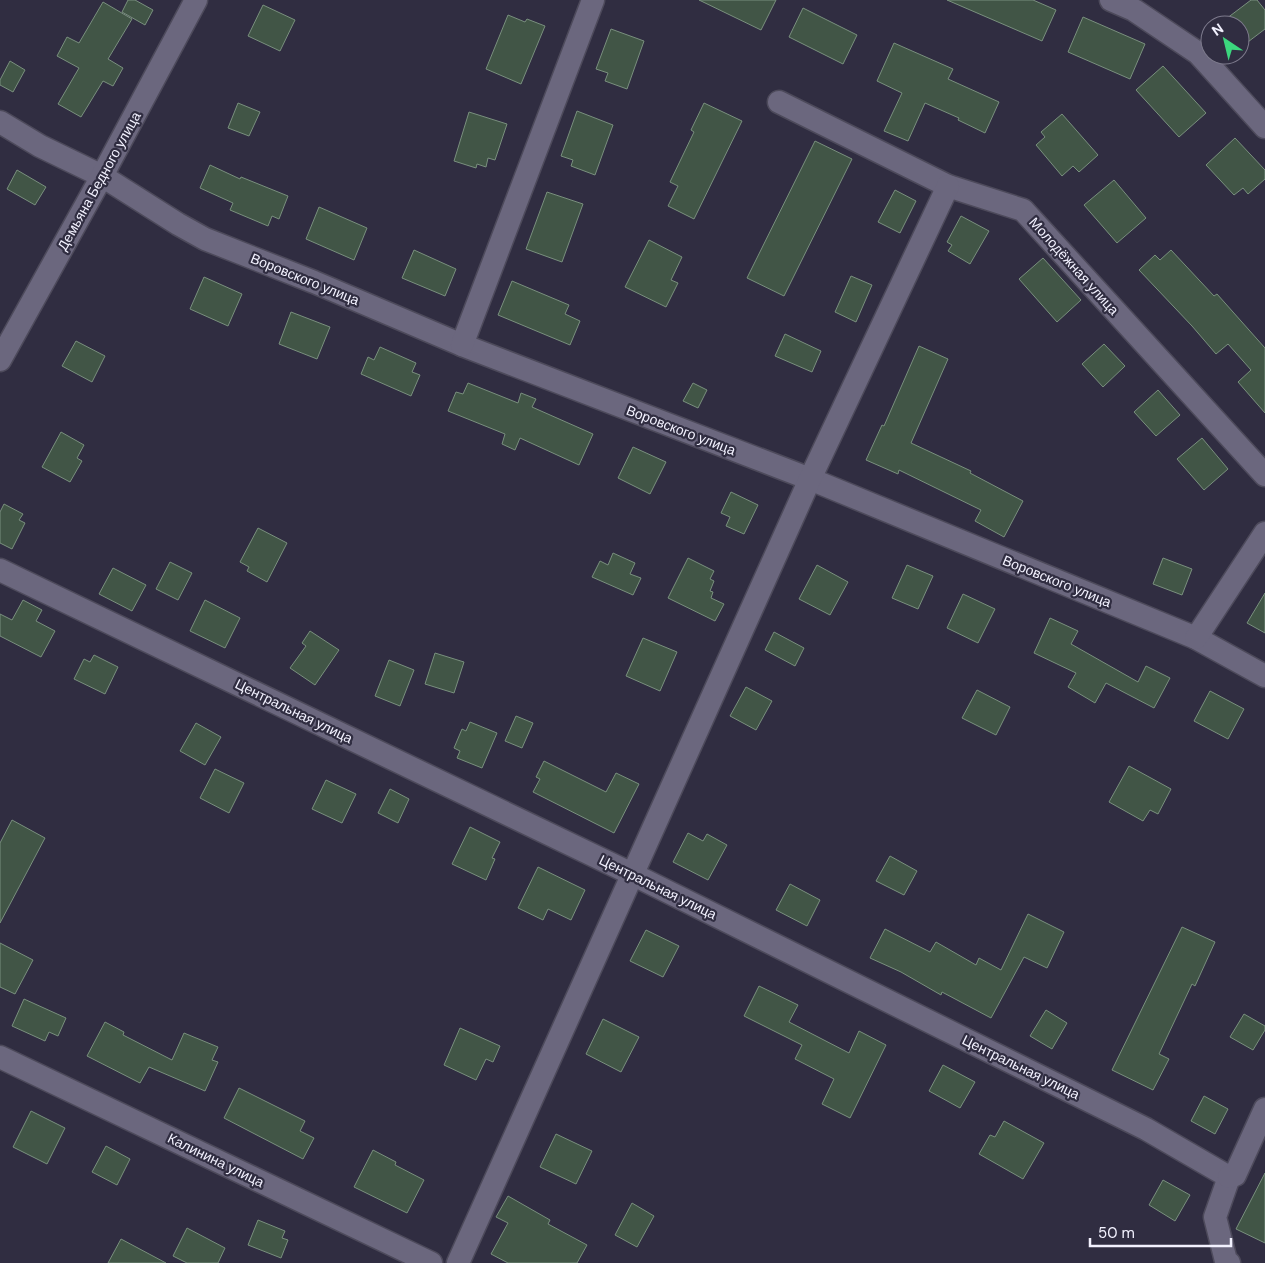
<svg xmlns="http://www.w3.org/2000/svg" width="1265" height="1263" font-family="'DM Sans',sans-serif">
  <style>
    .building { fill: #415546; stroke: #798f7e }
    .lines { fill: none; stroke-linecap: round; stroke-linejoin: round }
    .minor-casing { stroke: #4d4a5b; stroke-width: 25 }
    .minor { stroke: #6b677e; stroke-width: 22 }
    .labels { text-anchor: middle; dominant-baseline: central; stroke-width: 4.5; stroke-linejoin: round; paint-order: stroke }
    .street-label { font-size: 14px; fill: #f2f1fe; stroke: #302d41 }
  </style>
  <rect width="100%" height="100%" fill="#302d41"/>
  <g class="building">
    <path d="M128 0H135L153 10 145 25 122 12Z"/>
    <path d="M699 0H776L761 30Z"/>
    <path d="M947 0H1033L1056 10 1042 41Z"/>
    <path d="M1251 0H1257L1265 10V29L1240 48V25H1218Z"/>
    <path d="M103 2 132 19 108 59 123 68 113 86 103 81 81 117 58 104 79 68 57 56 67 37 79 43Z"/>
    <path d="M263 5 295 20 280 51 248 36Z"/>
    <path d="M803 8 857 35 843 64 789 37Z"/>
    <path d="M508 15 525 22 527 19 545 26 521 84 486 69Z"/>
    <path d="M1083 17 1145 44 1130 79 1068 52Z"/>
    <path d="M611 29 644 41 627 89 605 81 608 73 596 69Z"/>
    <path d="M894 43 953 69 948 79 999 102 985 133 958 120 959 118 925 103 908 141 884 131 902 93 877 81Z"/>
    <path d="M10 61 25 70 13 92 0 85V80Z"/>
    <path d="M1163 66 1206 113 1179 137 1136 90Z"/>
    <path d="M238 103 260 112 249 136 228 128Z"/>
    <path d="M704 103 742 121 694 219 668 206 678 186 670 182 694 132 691 130Z"/>
    <path d="M577 111 613 125 595 175 571 166 573 160 561 156Z"/>
    <path d="M469 112 507 124 495 160 488 158 486 167 477 164 476 168 454 161Z"/>
    <path d="M1062 114 1098 155 1079 172 1073 166 1062 176 1036 145 1045 137 1041 132Z"/>
    <path d="M1235 138 1265 170V179L1248 194 1243 188 1234 195 1206 165Z"/>
    <path d="M815 141 852 159 784 296 747 278Z"/>
    <path d="M210 165 240 179 241 177 288 196 279 219 272 216 268 226 230 210 233 203 200 188Z"/>
    <path d="M17 170 46 187 35 205 7 189Z"/>
    <path d="M1114 180 1146 218 1117 243 1084 205Z"/>
    <path d="M895 190 916 201 900 233 878 222Z"/>
    <path d="M547 192 583 204 562 262 526 249Z"/>
    <path d="M319 207 367 228 354 260 306 239Z"/>
    <path d="M961 216 989 231 970 264 948 251 952 245 947 242Z"/>
    <path d="M649 240 682 257 671 280 678 283 666 307 625 287Z"/>
    <path d="M414 250 456 269 445 296 402 278Z"/>
    <path d="M1171 250 1214 296 1217 294 1265 348V413L1238 382 1251 370 1228 344 1216 354 1192 326 1139 270 1155 255 1160 260Z"/>
    <path d="M1043 258 1081 300 1057 322 1019 279Z"/>
    <path d="M851 276 872 285 856 322 835 312Z"/>
    <path d="M204 277 242 294 228 326 190 309Z"/>
    <path d="M512 281 569 305 565 314 580 321 570 345 498 315Z"/>
    <path d="M291 312 330 327 317 359 279 344Z"/>
    <path d="M785 334 821 351 812 372 775 356Z"/>
    <path d="M76 341 105 356 92 382 62 366Z"/>
    <path d="M1104 344 1125 366 1103 387 1082 364Z"/>
    <path d="M919 346 948 359 911 443 971 471 970 473 1023 501 1004 537 975 521 981 510 899 470 898 474 866 460 882 425 884 426Z"/>
    <path d="M380 347 416 363 412 372 420 375 411 396 361 374 368 357 374 360Z"/>
    <path d="M468 383 518 403 521 393 536 399 532 407 593 434 579 465 520 438 515 450 502 444 505 434 448 411 456 392 463 394Z"/>
    <path d="M693 383 707 390 698 408 683 401Z"/>
    <path d="M1158 390 1180 415 1156 436 1134 412Z"/>
    <path d="M61 432 84 445 77 458 82 461 70 482 42 467Z"/>
    <path d="M1202 438 1228 469 1204 490 1177 459Z"/>
    <path d="M633 447 666 462 650 494 618 478Z"/>
    <path d="M731 492 758 505 744 534 726 526 730 517 721 513Z"/>
    <path d="M4 504 23 514 19 520 25 523 12 549 0 543V512Z"/>
    <path d="M258 528 287 543 267 582 247 571 249 567 240 562Z"/>
    <path d="M613 553 635 563 630 574 641 578 633 595 592 577 600 561 608 565Z"/>
    <path d="M688 558 714 571 710 579 714 581 710 591 713 592 711 598 724 604 715 621 668 598Z"/>
    <path d="M1163 558 1192 569 1182 595 1153 584Z"/>
    <path d="M170 562 192 573 178 600 156 589Z"/>
    <path d="M817 565 848 582 830 615 799 599Z"/>
    <path d="M907 565 933 576 918 609 892 598Z"/>
    <path d="M113 568 146 585 132 611 99 594Z"/>
    <path d="M1265 593V633L1247 623Z"/>
    <path d="M963 594 995 609 978 643 947 628Z"/>
    <path d="M23 600 42 610 36 621 55 631 41 657 0 636V614L12 620Z"/>
    <path d="M205 600 240 618 225 648 190 631Z"/>
    <path d="M1050 618 1078 631 1071 644 1138 682 1146 666 1170 678 1154 708 1106 683 1095 703 1068 687 1076 673 1034 653Z"/>
    <path d="M310 631 339 650 315 685 290 668 306 646 302 643Z"/>
    <path d="M774 632 804 648 795 666 765 650Z"/>
    <path d="M643 638 677 652 660 691 626 676Z"/>
    <path d="M435 653 464 662 454 693 425 684Z"/>
    <path d="M94 655 118 667 105 694 74 679 84 659 90 662Z"/>
    <path d="M389 660 414 670 400 706 375 696Z"/>
    <path d="M746 687 772 701 756 730 730 716Z"/>
    <path d="M977 690 1010 707 996 735 962 718Z"/>
    <path d="M1210 691 1244 709 1228 739 1194 721Z"/>
    <path d="M516 716 533 723 522 748 505 741Z"/>
    <path d="M470 722 497 733 482 768 457 758 460 751 454 748 462 729 466 731Z"/>
    <path d="M196 723 221 737 205 765 180 751Z"/>
    <path d="M544 761 606 792 616 773 639 784 614 833 533 792 540 779 536 777Z"/>
    <path d="M1129 766 1171 789 1158 814 1150 810 1143 821 1109 802Z"/>
    <path d="M215 769 244 783 229 813 200 798Z"/>
    <path d="M326 780 356 794 342 823 312 809Z"/>
    <path d="M390 789 409 799 398 823 378 813Z"/>
    <path d="M12 820 45 838 0 923V843Z"/>
    <path d="M470 827 500 842 492 858 495 859 486 880 452 864Z"/>
    <path d="M688 833 703 841 707 834 727 845 708 880 673 862Z"/>
    <path d="M890 856 917 871 904 895 876 881Z"/>
    <path d="M538 867 585 890 571 920 548 909 543 920 518 908Z"/>
    <path d="M790 884 820 900 807 926 776 910Z"/>
    <path d="M1028 914 1064 932 1047 968 1024 957 991 1018 942 992 941 995 901 972 870 958 885 929 930 952 936 942 976 965 979 958 1001 970Z"/>
    <path d="M1182 927 1215 942 1195 986 1192 984 1159 1054 1169 1059 1153 1090 1112 1070Z"/>
    <path d="M646 930 679 946 663 977 630 961Z"/>
    <path d="M0 943 33 960 15 994 0 987Z"/>
    <path d="M759 986 798 1005 789 1022 849 1053 859 1031 886 1045 850 1118 822 1104 834 1079 795 1059 802 1045 744 1016Z"/>
    <path d="M24 999 66 1018 58 1036 49 1032 45 1041 12 1026Z"/>
    <path d="M1046 1010 1067 1023 1052 1049 1030 1036Z"/>
    <path d="M1244 1014 1265 1026V1030L1253 1050 1230 1037Z"/>
    <path d="M603 1019 639 1037 621 1072 586 1054Z"/>
    <path d="M105 1022 124 1032 123 1035 172 1060 184 1033 218 1047 212 1060 218 1062 205 1091 149 1067 140 1083 87 1056Z"/>
    <path d="M460 1028 500 1046 493 1062 486 1059 476 1080 444 1065Z"/>
    <path d="M943 1065 975 1082 960 1108 929 1091Z"/>
    <path d="M239 1088 305 1121 300 1131 314 1138 303 1159 224 1118Z"/>
    <path d="M1204 1096 1228 1109 1215 1134 1191 1121Z"/>
    <path d="M31 1111 65 1128 47 1164 13 1147Z"/>
    <path d="M1004 1121 1044 1143 1023 1179 979 1154 990 1135 995 1137Z"/>
    <path d="M556 1134 592 1151 576 1184 540 1167Z"/>
    <path d="M106 1146 130 1159 117 1185 92 1172Z"/>
    <path d="M373 1150 396 1162 395 1165 424 1180 407 1213 354 1187Z"/>
    <path d="M1265 1173V1243L1236 1229Z"/>
    <path d="M1163 1180 1190 1195 1175 1221 1149 1205Z"/>
    <path d="M508 1196 550 1220 548 1224 587 1245 577 1263H508L491 1254 508 1223 496 1217Z"/>
    <path d="M632 1203 654 1216 637 1247 615 1235Z"/>
    <path d="M258 1220 285 1231 282 1238 288 1240 281 1258 248 1245Z"/>
    <path d="M187 1228 225 1248 218 1263H187L173 1256Z"/>
    <path d="M121 1239 166 1263H108Z"/>
  </g>
  <g class="lines">
    <defs>
      <g id="minor">
        <path d="M1111 0 1134 10 1198 53 1265 127"/>
        <path d="M779 102 948 186 1023 210 1265 475"/>
        <path d="M0 122 40 146 102 176 178 224 205 239 314 282 462 345 810 479 1196 638 1265 676"/>
        <path d="M462 345 593 0"/>
        <path d="M0 360 102 176 196 0"/>
        <path d="M0 570 632 874 1146 1129 1229 1177 1215 1217 1226 1261 1229 1263"/>
        <path d="M1196 638 1265 533"/>
        <path d="M0 1057 431 1263"/>
        <path d="M1229 1177 1235 1175 1265 1109"/>
        <path d="M458 1263 810 479 948 186"/>
      </g>
    </defs>
    <use href="#minor" class="minor-casing"/>
    <use href="#minor" class="minor"/>
  </g>
  <g class="labels">
    <g class="street-label">
      <text transform="translate(99 181) rotate(-61)">Демьяна Бедного улица</text>
      <text transform="translate(1074 266) rotate(48)">Молодёжная улица</text>
      <text transform="translate(305 279) rotate(22)">Воровского улица</text>
      <text transform="translate(681 430) rotate(21)">Воровского улица</text>
      <text transform="translate(1057 581) rotate(22)">Воровского улица</text>
      <text transform="translate(294 711) rotate(26)">Центральная улица</text>
      <text transform="translate(658 887) rotate(26)">Центральная улица</text>
      <text transform="translate(1021 1067) rotate(26)">Центральная улица</text>
      <text transform="translate(216 1160) rotate(26)">Калинина улица</text>
    </g>
  </g>
  <g transform="translate(1225 40) rotate(325)"><circle r="24" fill="#302d41" stroke="#7e7b8d"/>
  <path d="M0-4L9 19L0 12L-9 19Z" fill="#3cd77e"/>
  <text y="-8" font-size="14" font-weight="bold" text-anchor="middle" fill="#f2f1fe">N</text>
  </g>
  <path d="M1090 1238v8h141v-8" fill="none" stroke="#f2f1fe" stroke-width="2.5"/>
  <text x="1098" y="1238" font-size="15" fill="#f2f1fe" stroke="#302d41" stroke-width="4" paint-order="stroke">50 m</text>
</svg>
